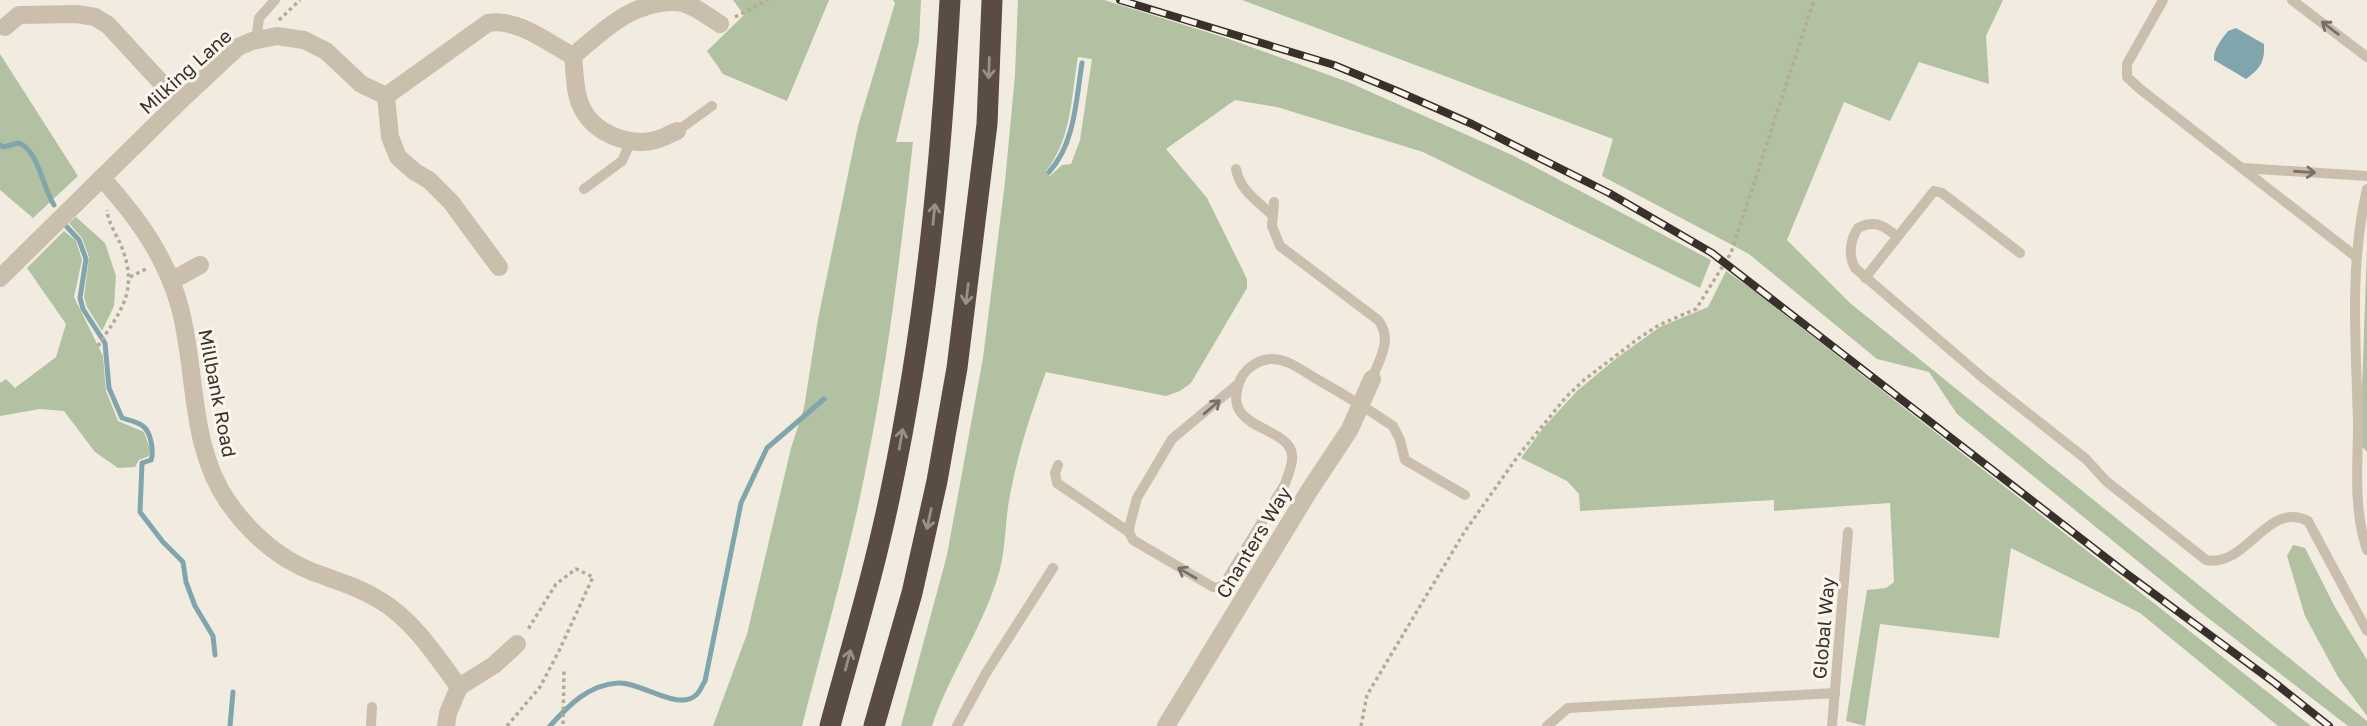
<svg xmlns="http://www.w3.org/2000/svg" width="2367" height="726" font-family="'Golos Text',sans-serif">
  <style>
    .green { fill: #b1c1a1; fill-rule: evenodd }
    .water { fill: #81a5ad }
    .lines { fill: none; stroke-linecap: round; stroke-linejoin: round }
    .stream { stroke: #81a5ad; stroke-width: 5 }
    .path { stroke: #b6a997; stroke-width: 3.5; stroke-dasharray: 3.5 3.5; stroke-linecap: butt }
    .service { stroke: #cabead; stroke-width: 10 }
    .minor { stroke: #cabead; stroke-width: 18 }
    .motorway { stroke: #594d43; stroke-width: 21 }
    .rail-casing { stroke: #38312b; stroke-width: 8 }
    .rail { stroke: #faf6ed; stroke-width: 5; stroke-dasharray: 16; stroke-linecap: butt }
    .oneway { stroke: #7a7066 }
    .oneway2 { stroke: #999187 }
    .labels { text-anchor: middle; dominant-baseline: central; stroke-width: 6; stroke-linejoin: round; paint-order: stroke }
    .street-label { font-size: 19px; fill: #38312b; stroke: #faf6ed }
  </style>
  <rect width="100%" height="100%" fill="#f2ece0"/>
  <g class="green">
    <path d="M733 0H829L787 101 723 74 707 51 744 15Z"/>
    <path d="M893 0H921L919 41 896 142H913C901 251 888 360 866 468 849 555 824 640 802 726H713L747 634 791 448 804 408 818 319 858 126 895 3Z"/>
    <path d="M1018 0H1104L1226 38 1348 82 1512 155 1711 260 1700 288 1423 152 1277 107 1235 100 1166 149 1207 198 1247 279V288L1191 383 1180 391 1166 396 1046 372C1031 413 1018 452 1010 495 1005 519 1006 546 1000 569 985 625 950 672 932 726H901L947 555 983 358 1005 182 1015 75ZM1078 57 1092 59 1080 140 1071 164 1062 165 1050 176 1046 171C1072 138 1071 97 1078 57Z"/>
    <path d="M1242 0H2003L1986 36 1989 84 1919 62 1890 121 1844 102 1787 240 1850 303 2367 721V726H2348L2199 611 1957 414 1929 372 1877 359 1749 254 1602 176 1613 139Z"/>
    <path d="M0 54 78 176 33 218 0 190Z"/>
    <path d="M76 217 105 243 116 276 114 306 102 331 87 307 84 297 89 257 82 238 69 223Z"/>
    <path d="M64 231 76 241 82 260 74 297 103 356 106 391 118 421 144 432 150 449 149 456 139 460 135 467 118 468 95 452 64 411 40 409 0 416V383L6 379 15 388 56 357 66 324 27 268Z"/>
    <path d="M2367 248V452L2360 444Z"/>
    <path d="M1726 271 1752 289 2311 726H2278L2140 613 2011 548 1999 638 1880 624 1865 726 1846 721 1867 590 1886 588 1894 582 1890 503 1774 511V500L1580 511 1579 494 1567 481 1521 458 1544 427 1577 391 1618 357 1660 327 1708 307Z"/>
    <path d="M2293 545 2305 548 2336 609 2367 660V716L2338 677 2305 616 2287 556Z"/>
  </g>
  <path class="water" d="M2236 28 2264 44C2265 62 2260 69 2246 79L2214 60C2213 49 2222 39 2228 31Z"/>
  <g class="lines">
    <g class="stream">
      <path d="M0 145 3 147 19 143C38 150 43 188 54 205"/>
      <path d="M1049 172C1075 144 1076 100 1082 63"/>
      <path d="M67 227 79 240 86 259 80 298 83 309 105 343 109 388 122 418C128 420 139 422 144 427 151 433 154 452 151 460L142 463 140 512 163 542 183 562 186 582 195 606 213 636 215 655"/>
      <path d="M230 726 233 692"/>
      <path d="M550 726C569 705 588 685 618 683 639 681 679 712 696 695 700 692 702 685 705 681L741 503 767 448 824 399"/>
    </g>
    <g class="path">
      <path d="M735 17 768 0"/>
      <path d="M279 20 300 0"/>
      <path d="M130 277 148 268"/>
      <path d="M98 346C122 309 139 290 121 245 116 234 108 222 107 210"/>
      <path d="M563 724 564 671"/>
      <path d="M507 726 540 687 559 651 593 577 576 569 556 584 527 631"/>
      <path d="M1361 726 1367 695 1465 531 1518 456 1566 397 1584 380 1639 338 1659 325 1696 309 1731 253 1814 0"/>
    </g>
    <g class="service">
      <path d="M2163 0 2127 64V77L2140 89 2355 256"/>
      <path d="M2292 0 2367 57"/>
      <path d="M256 40 259 18 275 0"/>
      <path d="M677 131 712 106"/>
      <path d="M2243 168 2367 176"/>
      <path d="M1236 169C1240 190 1256 200 1271 214"/>
      <path d="M584 189 622 161 631 141"/>
      <path d="M2367 189C2349 266 2356 344 2358 423 2358 466 2353 508 2367 550"/>
      <path d="M1274 202 1272 226 1280 246 1378 320C1393 339 1380 358 1372 379"/>
      <path d="M1896 236C1884 225 1874 220 1858 228 1850 240 1848 255 1855 268L1982 377 2086 459 2106 481 2206 560C2247 568 2267 500 2308 521L2367 631"/>
      <path d="M1865 278 1934 191 1942 193 2020 253"/>
      <path d="M1238 384 1172 439 1137 498 1130 524 1129 532 1133 540 1213 587 1219 588 1224 584 1285 484C1288 474 1296 459 1290 448 1277 425 1223 427 1239 383 1242 373 1251 365 1261 361 1269 358 1279 359 1287 362 1299 367 1309 375 1320 381 1345 395 1369 410 1393 426L1400 440 1405 460 1465 495"/>
      <path d="M1058 465 1055 473 1057 483 1129 532"/>
      <path d="M371 726 372 707"/>
      <path d="M957 726 986 673 1053 568"/>
      <path d="M1547 726 1568 708 1835 693"/>
      <path d="M1832 726 1848 532"/>
    </g>
    <g class="minor">
      <path d="M5 27 19 15 77 14 95 17 108 25 179 102"/>
      <path d="M573 56C603 31 633 0 677 2 693 4 707 16 720 24"/>
      <path d="M573 56C575 72 574 91 581 106 593 133 628 147 656 140 663 138 670 134 677 131"/>
      <path d="M386 96 390 137 398 157 415 172 429 180 451 202 499 267"/>
      <path d="M102 178C137 217 166 256 180 308 197 372 189 446 228 502 249 532 278 558 313 572 337 581 359 587 381 601 414 621 436 656 459 687L448 713 446 726"/>
      <path d="M0 278 179 102 238 47 252 41 277 36 304 40 326 51 361 84 386 96 488 23C518 18 548 43 573 56"/>
      <path d="M171 281 200 265"/>
      <path d="M459 687 494 665 517 644"/>
      <path d="M1166 726 1309 491 1350 429 1372 379"/>
    </g>
    <g class="motorway">
      <path d="M830 726C851 648 875 569 891 490 925 328 941 165 950 0"/>
      <path d="M874 726 912 593 937 481 957 368 987 124 992 0"/>
    </g>
    <defs>
      <path id="rail" d="M1120 0 1334 65 1397 91 1472 124 1609 193 1712 253 2123 571 2275 683 2329 726"/>
    </defs>
    <use href="#rail" class="rail-casing"/>
    <use href="#rail" class="rail"/>
  </g>
  <defs><path id="oneway-shaft" d="M-6 0H5M1.5-3L5.5 0L1.5 3" fill="none" stroke-width="1.6" stroke-linecap="round" stroke-linejoin="round" transform="scale(1.75)"/></defs>
  <g class="oneway">
    <use href="#oneway-shaft" transform="translate(2330 28) rotate(-143)"/>
    <use href="#oneway-shaft" transform="translate(2305 172) rotate(4)"/>
    <use href="#oneway-shaft" transform="translate(1212 407) rotate(-41)"/>
    <use href="#oneway-shaft" transform="translate(1187 573) rotate(-150)"/>
  </g>
  <g class="oneway2">
    <use href="#oneway-shaft" transform="translate(989 68) rotate(92)"/>
    <use href="#oneway-shaft" transform="translate(934 214) rotate(-84)"/>
    <use href="#oneway-shaft" transform="translate(967 294) rotate(97)"/>
    <use href="#oneway-shaft" transform="translate(901 439) rotate(-80)"/>
    <use href="#oneway-shaft" transform="translate(929 519) rotate(102)"/>
    <use href="#oneway-shaft" transform="translate(848 660) rotate(-75)"/>
  </g>
  <g class="labels">
    <g class="street-label">
      <text transform="translate(185 71) rotate(-42)">Milking Lane</text>
      <text transform="translate(218 393) rotate(79)">Millbank Road</text>
      <text transform="translate(1253 542) rotate(-59)">Chanters Way</text>
      <text transform="translate(1823 628) rotate(-85)">Global Way</text>
    </g>
  </g>
</svg>
